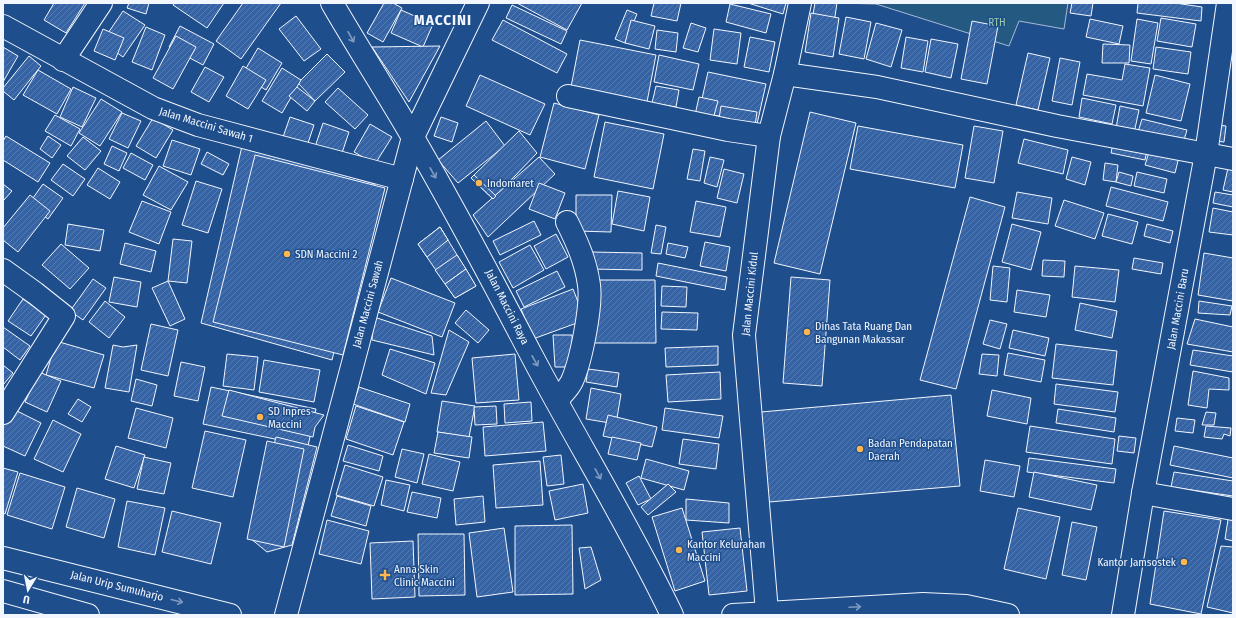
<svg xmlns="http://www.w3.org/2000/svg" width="1236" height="618" font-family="'Fira Sans Condensed',sans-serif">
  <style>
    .park { fill: #245a82; stroke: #a8bbd7 }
    .building { fill: url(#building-hatch); stroke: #f2f6ff }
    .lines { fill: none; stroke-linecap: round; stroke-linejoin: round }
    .minor-casing { stroke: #f2f6ff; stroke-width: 24 }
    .highway-casing { stroke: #f2f6ff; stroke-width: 24 }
    .minor { stroke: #1f4e8c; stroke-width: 22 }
    .highway { stroke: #1f4e8c; stroke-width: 22 }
    .oneway { stroke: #7e9ac0 }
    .poi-dot { fill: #ffb74d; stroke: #1f4e8c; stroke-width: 1.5 }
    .labels { text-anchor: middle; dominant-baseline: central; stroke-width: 3; stroke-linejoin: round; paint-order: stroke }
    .park-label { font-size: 11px; fill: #97c8a6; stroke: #1f4e8c }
    .street-label { font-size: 11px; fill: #f2f6ff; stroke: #1f4e8c }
    .poi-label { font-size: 11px; fill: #f2f6ff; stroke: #1f4e8c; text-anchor: start }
    .district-label { font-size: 15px; font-weight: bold; letter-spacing: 1px; fill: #f2f6ff; stroke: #1f4e8c }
  </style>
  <defs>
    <pattern id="building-hatch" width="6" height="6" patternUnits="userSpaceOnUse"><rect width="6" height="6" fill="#3563a3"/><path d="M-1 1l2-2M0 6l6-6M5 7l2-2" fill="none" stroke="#537ab1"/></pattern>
  </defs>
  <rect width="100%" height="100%" fill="#1f4e8c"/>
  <path class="park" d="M836 3H1068L1064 29 1019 21 1009 46 876 4Z"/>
  <g class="building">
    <path d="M54 3H85L66 33 44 20Z"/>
    <path d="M129 3H149L146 14 127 8Z"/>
    <path d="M174 3H224L207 28 173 5Z"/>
    <path d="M243 3H281L241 59 216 41Z"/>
    <path d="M384 3H393L402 8 383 42 367 33Z"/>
    <path d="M517 3H582L567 30Z"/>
    <path d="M654 3H681L677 21 651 16Z"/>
    <path d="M748 3H786L783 14Z"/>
    <path d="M815 3H837L834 23 812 20Z"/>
    <path d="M1072 3H1093L1091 16 1070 13Z"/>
    <path d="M1138 3H1175L1202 7 1201 21 1137 13Z"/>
    <path d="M730 4 771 14 766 33 726 22Z"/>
    <path d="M512 5 567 31 561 44 506 18Z"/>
    <path d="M401 10 433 24 423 47 391 33Z"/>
    <path d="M627 10 637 14 625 43 615 39Z"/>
    <path d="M123 11 145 25 123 57 102 42Z"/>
    <path d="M811 13 839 18 833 57 805 52Z"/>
    <path d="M296 16 321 49 304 61 279 29Z"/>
    <path d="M846 17 871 22 864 59 839 54Z"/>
    <path d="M1161 18 1196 24 1192 47 1157 41Z"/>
    <path d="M1090 19 1123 26 1119 44 1086 37Z"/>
    <path d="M1137 19 1158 23 1151 64 1131 61Z"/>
    <path d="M503 20 567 54 557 73 492 40Z"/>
    <path d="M631 20 655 26 649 49 625 43Z"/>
    <path d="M972 21 998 26 987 84 961 79Z"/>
    <path d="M691 23 706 28 698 52 683 48Z"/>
    <path d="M876 23 902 30 891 67 866 59Z"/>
    <path d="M180 26 214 44 203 65 169 47Z"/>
    <path d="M146 27 165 35 152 70 132 62Z"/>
    <path d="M103 29 124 38 115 60 94 51Z"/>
    <path d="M714 29 741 33 737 64 710 60Z"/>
    <path d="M657 30 678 33 676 52 655 49Z"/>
    <path d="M176 36 196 47 173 89 153 78Z"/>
    <path d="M750 37 775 42 769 72 744 67Z"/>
    <path d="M906 37 928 41 923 72 901 68Z"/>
    <path d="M931 39 958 44 951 78 925 72Z"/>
    <path d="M580 40 656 55 647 102 571 87Z"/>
    <path d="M1103 44 1130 45 1129 63H1102Z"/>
    <path d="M440 46 409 102 372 47Z"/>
    <path d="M3 47 18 56 3 82Z"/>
    <path d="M1156 47 1191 52 1188 74 1153 69Z"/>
    <path d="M258 48 282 63 266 90 242 75Z"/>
    <path d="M1028 53 1050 58 1038 110 1016 105Z"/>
    <path d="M327 54 345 72 315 101 298 83Z"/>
    <path d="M659 55 699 64 693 90 654 82Z"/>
    <path d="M29 56 41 66 14 100 3 91V88Z"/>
    <path d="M1060 58 1080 62 1072 105 1052 101Z"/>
    <path d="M1125 64 1150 68 1143 106 1083 95 1087 74 1122 80Z"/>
    <path d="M243 66 266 80 248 109 226 96Z"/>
    <path d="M205 67 224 77 209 102 191 92Z"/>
    <path d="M282 68 301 80 282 113 262 101Z"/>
    <path d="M38 70 71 89 57 114 23 95Z"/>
    <path d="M708 72 766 84 757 124 699 112Z"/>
    <path d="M480 75 545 104 530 135 466 106Z"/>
    <path d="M1155 75 1190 84 1181 121 1146 113Z"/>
    <path d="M656 86 679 90 676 107 652 103Z"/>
    <path d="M73 87 96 98 82 127 60 117Z"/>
    <path d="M297 87 315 101 307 111 289 96Z"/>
    <path d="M338 88 368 115 355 129 325 102Z"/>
    <path d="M699 97 718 101 713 119 695 115Z"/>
    <path d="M1082 98 1116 105 1112 124 1079 117Z"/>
    <path d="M101 99 122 112 100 146 79 133Z"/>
    <path d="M554 103 599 115 585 169 540 157Z"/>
    <path d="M721 106 757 112 754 132 718 125Z"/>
    <path d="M1120 106 1139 110 1133 138 1115 134Z"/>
    <path d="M810 112 856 123 820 274 774 263Z"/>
    <path d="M122 113 141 121 128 148 109 139Z"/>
    <path d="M55 115 80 129 71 146 45 131Z"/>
    <path d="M290 117 314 125 307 146 283 137Z"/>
    <path d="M441 117 458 123 452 142 434 136Z"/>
    <path d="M153 118 173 130 156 158 136 146Z"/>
    <path d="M1142 119 1187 130 1182 147 1137 135Z"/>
    <path d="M486 121 505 146 458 183 438 160Z"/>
    <path d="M605 122 664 134 653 189 594 177Z"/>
    <path d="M323 123 349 132 341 156 315 147Z"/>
    <path d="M370 124 392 137 375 164 354 152Z"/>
    <path d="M1218 125 1226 126 1224 142 1216 141Z"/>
    <path d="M858 126 963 145 955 188 850 169Z"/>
    <path d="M974 126 1003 131 994 183 965 178Z"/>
    <path d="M519 131 537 153 493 199 471 178Z"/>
    <path d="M6 136 50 163 38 182 3 160V141Z"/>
    <path d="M48 136 61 145 52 158 40 149Z"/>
    <path d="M83 137 101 151 85 170 67 156Z"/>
    <path d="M1024 139 1068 150 1063 174 1018 163Z"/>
    <path d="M1114 139 1148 146 1145 160 1111 153Z"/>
    <path d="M172 140 200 149 191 175 163 166Z"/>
    <path d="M112 146 127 153 119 171 104 164Z"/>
    <path d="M242 146 375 184 332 360 201 323Z"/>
    <path d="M1151 146 1180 153 1175 173 1145 165Z"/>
    <path d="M693 149 705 151 700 181 687 179Z"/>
    <path d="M207 152 229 164 223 175 201 164Z"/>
    <path d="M131 153 153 165 145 180 123 168Z"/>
    <path d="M255 155 385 188 343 355 213 322Z"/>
    <path d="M539 157 555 174 488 237 473 215Z"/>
    <path d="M710 157 724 160 717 187 704 183Z"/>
    <path d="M1072 157 1091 162 1085 185 1066 179Z"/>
    <path d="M1105 163 1118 165 1116 182 1103 180Z"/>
    <path d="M63 164 85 179 73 196 51 180Z"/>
    <path d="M159 166 188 182 171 210 143 195Z"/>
    <path d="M98 168 120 182 110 199 87 185Z"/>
    <path d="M1228 168 1233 169V192L1223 190Z"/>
    <path d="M724 169 744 174 737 203 717 198Z"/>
    <path d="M1119 172 1133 176 1131 186 1116 182Z"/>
    <path d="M1137 172 1167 179 1164 193 1134 186Z"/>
    <path d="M474 175 496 196 493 199 471 178Z"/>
    <path d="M196 181 222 189 208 233 182 225Z"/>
    <path d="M539 183 565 193 555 219 529 209Z"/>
    <path d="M3 184 12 191 3 201Z"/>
    <path d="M43 184 63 198 48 219 28 205Z"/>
    <path d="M1111 187 1168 202 1163 221 1106 206Z"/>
    <path d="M618 191 650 197 644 231 612 224Z"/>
    <path d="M1017 192 1052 198 1048 224 1012 218Z"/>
    <path d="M1215 192 1233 195V207L1213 203Z"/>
    <path d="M30 195 50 211 18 252 3 240V228Z"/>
    <path d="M576 195H612L611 232 576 231Z"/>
    <path d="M970 197 1005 207 956 389 920 380Z"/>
    <path d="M1064 200 1104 213 1095 239 1055 226Z"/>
    <path d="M142 201 171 212 159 244 129 232Z"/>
    <path d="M696 201 726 207 720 237 690 232Z"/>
    <path d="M1213 208 1233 212V235L1209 232Z"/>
    <path d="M1108 214 1138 222 1132 244 1102 236Z"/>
    <path d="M534 221 541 235 500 255 493 241Z"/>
    <path d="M68 224 104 230 100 251 65 245Z"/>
    <path d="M1012 224 1041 232 1031 270 1002 262Z"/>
    <path d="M1147 224 1173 231 1170 243 1144 236Z"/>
    <path d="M656 225 666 227 661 254 651 253Z"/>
    <path d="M440 227 476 286 455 298 418 244Z"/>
    <path d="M440 227 448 240 446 242 437 229Z"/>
    <path d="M440 227 448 240 427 257 418 244Z"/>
    <path d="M556 234 568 257 546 269 534 246Z"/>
    <path d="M173 239 192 241 187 283 168 281Z"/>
    <path d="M705 242 730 247 726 271 700 266Z"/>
    <path d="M125 243 156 251 151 272 120 264Z"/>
    <path d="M668 243 688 247 685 258 666 254Z"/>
    <path d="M61 244 89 268 70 289 42 265Z"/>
    <path d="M530 245 544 270 513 288 499 262Z"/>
    <path d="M591 252 642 253V270L591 269Z"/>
    <path d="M1204 253 1233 258V301L1198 295Z"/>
    <path d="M457 255 466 269 445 284 435 270Z"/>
    <path d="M1134 258 1163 263 1161 274 1132 269Z"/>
    <path d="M1043 260 1065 261 1064 277 1042 276Z"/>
    <path d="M658 263 727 277 725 290 656 276Z"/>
    <path d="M993 266 1010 268 1007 302 990 300Z"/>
    <path d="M1075 266 1119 270 1115 302 1072 297Z"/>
    <path d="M466 269 476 286 455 298 445 284Z"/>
    <path d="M557 271 565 287 524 307 516 291Z"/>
    <path d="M114 277 141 282 137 307 109 302Z"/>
    <path d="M791 277 830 280 822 386 783 383Z"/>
    <path d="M391 278 455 303 442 337 378 312Z"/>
    <path d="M93 279 106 288 83 320 70 311Z"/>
    <path d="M594 280H655L656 343H594Z"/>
    <path d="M168 281 185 319 170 326 152 288Z"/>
    <path d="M662 286 687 287 686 307 661 306Z"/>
    <path d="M573 289 585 320 533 339 521 309Z"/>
    <path d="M1017 290 1050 295 1046 317 1014 312Z"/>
    <path d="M23 299 46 315 31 336 8 321Z"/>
    <path d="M105 301 125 317 109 338 89 322Z"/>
    <path d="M1199 301 1232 306 1230 315 1198 313Z"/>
    <path d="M1080 303 1117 311 1112 338 1075 330Z"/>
    <path d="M466 310 489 330 478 343 455 323Z"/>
    <path d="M662 312 698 313 697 330 661 329Z"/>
    <path d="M374 317 432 336 434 355 372 340Z"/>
    <path d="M1195 319 1233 327V352L1187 344Z"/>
    <path d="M990 320 1007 324 1000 349 983 344Z"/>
    <path d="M151 324 178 330 168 376 141 370Z"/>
    <path d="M3 327 30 346 20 360 3 347Z"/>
    <path d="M449 330 469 342 446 395 431 393Z"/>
    <path d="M1013 330 1049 338 1045 356 1009 348Z"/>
    <path d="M553 335H572L573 367H555Z"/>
    <path d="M56 341 104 355 94 388 46 375Z"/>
    <path d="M1056 344 1117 351 1113 385 1052 378Z"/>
    <path d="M113 345 123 347 137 345 129 392 105 388Z"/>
    <path d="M718 346V365L666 367 665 348Z"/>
    <path d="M390 349 435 363 426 394 382 375Z"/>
    <path d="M1193 350 1233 356V372L1190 365Z"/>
    <path d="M1008 353 1045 360 1041 382 1004 375Z"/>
    <path d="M227 354 258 357 254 390 223 386Z"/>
    <path d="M515 354 519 400 476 403 472 358Z"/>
    <path d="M982 354 999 355 997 376 979 374Z"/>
    <path d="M264 360 320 370 314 402 259 392Z"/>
    <path d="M181 362 205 367 198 401 174 396Z"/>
    <path d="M3 365 13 373 3 385Z"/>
    <path d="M588 369 619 373 617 387 586 382Z"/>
    <path d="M1193 371 1229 378V390L1209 389 1207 408 1188 405Z"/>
    <path d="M39 372 61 381 47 412 25 402Z"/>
    <path d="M720 372 721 399 668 402 666 375Z"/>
    <path d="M136 379 157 385 152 406 131 401Z"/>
    <path d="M1056 384 1118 392 1115 412 1054 404Z"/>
    <path d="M211 387 316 409 308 446 203 424Z"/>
    <path d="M359 387 410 404 405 422 353 404Z"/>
    <path d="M591 388 621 394 616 424 586 419Z"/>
    <path d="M229 390 324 415 315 427 313 437 222 416Z"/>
    <path d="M992 390 1031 398 1027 424 987 416Z"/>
    <path d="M951 395 960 486 769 502 761 412Z"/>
    <path d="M78 399 91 407 82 422 68 414Z"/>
    <path d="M442 401 475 406 469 437 437 432Z"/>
    <path d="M531 402 532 421 505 423 504 404Z"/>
    <path d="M356 406 404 422 393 455 346 439Z"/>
    <path d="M496 406 497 424 475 425 474 407Z"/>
    <path d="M9 407 41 423 25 456 3 446V419Z"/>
    <path d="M136 408 173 418 166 448 128 438Z"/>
    <path d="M665 408 723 416 719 438 662 430Z"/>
    <path d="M1058 409 1116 418 1114 432 1056 423Z"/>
    <path d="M1206 412 1216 413 1214 425H1202Z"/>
    <path d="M608 415 657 427 652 447 603 436Z"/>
    <path d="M1177 418 1195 420 1193 433 1175 431Z"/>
    <path d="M53 420 81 434 63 472 34 459Z"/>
    <path d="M543 422 546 451 485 456 483 427Z"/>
    <path d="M1030 426 1115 439 1112 464 1026 452Z"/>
    <path d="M1206 426 1231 428 1230 436 1224 434 1222 439 1204 437Z"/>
    <path d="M205 431 246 440 233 497 192 488Z"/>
    <path d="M438 432 472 437 469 458 434 453Z"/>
    <path d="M1119 436 1136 438 1134 453 1117 451Z"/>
    <path d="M276 437 317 447 292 545 267 552 250 538Z"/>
    <path d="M612 437 641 443 637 460 608 454Z"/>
    <path d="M683 439 719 444 716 469 679 464Z"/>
    <path d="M267 441 304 449 284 547 247 539Z"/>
    <path d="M348 445 383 456 379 471 343 461Z"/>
    <path d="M116 446 145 455 134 488 105 479Z"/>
    <path d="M1174 446 1233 458V478L1170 465Z"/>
    <path d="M402 449 424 454 417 483 395 477Z"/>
    <path d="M429 454 460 462 453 491 422 484Z"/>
    <path d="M561 455 564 484 547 486 543 457Z"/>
    <path d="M144 457 171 463 164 494 137 489Z"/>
    <path d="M1029 458 1116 469 1114 483 1027 472Z"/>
    <path d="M646 459 689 471 684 490 641 478Z"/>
    <path d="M985 460 1020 466 1014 497 980 491Z"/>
    <path d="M540 461 543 505 496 508 493 465Z"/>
    <path d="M345 465 383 477 374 506 336 495Z"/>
    <path d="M3 468 18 472 5 514 3 513Z"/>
    <path d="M1034 472 1097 485 1091 510 1029 497Z"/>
    <path d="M1174 472 1233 481V496L1171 487Z"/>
    <path d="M20 473 65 487 52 529 7 515Z"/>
    <path d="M639 476 651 499 638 505 626 483Z"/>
    <path d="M386 480 410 485 404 511 381 505Z"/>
    <path d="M583 484 588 513 555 520 549 491Z"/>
    <path d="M668 484 676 492 648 515 641 507Z"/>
    <path d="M77 488 115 499 104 538 66 527Z"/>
    <path d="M412 492 441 498 437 518 407 512Z"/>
    <path d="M337 496 371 506 366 526 331 516Z"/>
    <path d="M483 496 485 522 456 525 454 499Z"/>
    <path d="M686 499 729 503V523L686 520Z"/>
    <path d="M127 501 165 508 155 555 118 547Z"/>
    <path d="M682 508 705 581 675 591 652 517Z"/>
    <path d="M1018 508 1060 517 1046 579 1004 569Z"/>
    <path d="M172 511 221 523 211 564 162 552Z"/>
    <path d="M1164 511 1221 520 1201 614 1150 604Z"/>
    <path d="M1229 513 1233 514V541L1225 539Z"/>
    <path d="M327 520 369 531 361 564 319 554Z"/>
    <path d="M1072 522 1097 527 1086 580 1062 575Z"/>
    <path d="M572 525 573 594 515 595V526Z"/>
    <path d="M504 528 513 592 477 597 469 533Z"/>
    <path d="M740 528 747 591 709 595 702 532Z"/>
    <path d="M418 534H464L465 595 419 596Z"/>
    <path d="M413 541 415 597 372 599 370 543Z"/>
    <path d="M1221 546 1233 547V613L1207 607Z"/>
    <path d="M591 547 601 580 585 589 579 548Z"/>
  </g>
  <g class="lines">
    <defs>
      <g id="minor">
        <path d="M332 3C358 48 386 91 412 136 455 209 494 284 533 358 579 445 630 527 672 615"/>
        <path d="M3 26 153 108 198 125 402 179"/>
        <path d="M63 60 101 3"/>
        <path d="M785 74 877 87 1057 126 1233 159"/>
        <path d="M568 96 728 130 769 136"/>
        <path d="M3 270 35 293 64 316 3 413"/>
        <path d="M557 400C562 394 569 388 572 381 581 361 592 306 589 285 586 262 577 242 567 222"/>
        <path d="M1143 493 1233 509"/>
        <path d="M767 612 744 335 769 136 785 74 800 3"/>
        <path d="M286 615 413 137 478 3"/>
        <path d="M1123 615 1143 493 1206 154 1228 3"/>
      </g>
      <g id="highway">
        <path d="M3 558 230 615"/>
        <path d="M3 591 88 615"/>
        <path d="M733 615 923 604 966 606 1008 615"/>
      </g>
    </defs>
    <use href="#minor" class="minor-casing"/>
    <use href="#highway" class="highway-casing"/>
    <use href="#minor" class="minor"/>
    <use href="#highway" class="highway"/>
  </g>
  <defs><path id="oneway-shaft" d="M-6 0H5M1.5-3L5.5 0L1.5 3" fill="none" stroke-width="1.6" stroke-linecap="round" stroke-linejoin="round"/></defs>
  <g class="oneway">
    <use href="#oneway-shaft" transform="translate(351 37) rotate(61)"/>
    <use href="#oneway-shaft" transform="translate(433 173) rotate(61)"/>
    <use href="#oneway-shaft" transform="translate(535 361) rotate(61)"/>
    <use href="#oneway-shaft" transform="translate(598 474) rotate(61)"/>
    <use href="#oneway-shaft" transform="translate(177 601) rotate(14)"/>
    <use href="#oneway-shaft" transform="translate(855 607) rotate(-3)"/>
  </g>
  <g class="poi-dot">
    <circle cx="479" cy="183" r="4"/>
    <circle cx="287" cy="254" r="4"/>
    <circle cx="807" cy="332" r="4"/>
    <circle cx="260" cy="417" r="4"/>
    <circle cx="860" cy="449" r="4"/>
    <circle cx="679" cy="550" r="4"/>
    <circle cx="1184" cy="562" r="4"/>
    <path d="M383 569h4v4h4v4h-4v4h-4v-4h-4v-4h4z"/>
  </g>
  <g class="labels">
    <g class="park-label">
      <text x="997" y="22">RTH</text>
    </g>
    <g class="street-label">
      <text transform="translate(206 125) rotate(17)">Jalan Maccini Sawah 1</text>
      <text transform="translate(750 294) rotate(-84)">Jalan Maccini Kidul</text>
      <text transform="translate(368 304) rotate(-75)">Jalan Maccini Sawah</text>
      <text transform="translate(507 307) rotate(63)">Jalan Maccini Raya</text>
      <text transform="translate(1178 309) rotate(-80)">Jalan Maccini Baru</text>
      <text transform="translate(117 586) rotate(14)">Jalan Urip Sumuharjo</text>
    </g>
    <g class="poi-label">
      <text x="487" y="183">Indomaret</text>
      <text x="295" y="254">SDN Maccini 2</text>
      <text x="815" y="326">Dinas Tata Ruang Dan<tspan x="815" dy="13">Bangunan Makassar</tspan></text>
      <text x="268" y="411">SD Inpres<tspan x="268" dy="13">Maccini</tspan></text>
      <text x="868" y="443">Badan Pendapatan<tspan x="868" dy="13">Daerah</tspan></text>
      <text x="687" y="544">Kantor Kelurahan<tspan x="687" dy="13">Maccini</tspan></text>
      <text x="1176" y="562" text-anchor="end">Kantor Jamsostek</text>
      <text x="394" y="569">Anna Skin<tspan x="394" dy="13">Clinic Maccini</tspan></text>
    </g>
    <g class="district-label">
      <text x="443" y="20">MACCINI</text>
    </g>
  </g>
  <rect width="1236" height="618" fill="none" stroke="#f2f6ff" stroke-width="8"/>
  <g transform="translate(28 590) rotate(190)" stroke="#1f4e8c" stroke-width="3" paint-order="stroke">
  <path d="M0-3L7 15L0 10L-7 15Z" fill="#f2f6ff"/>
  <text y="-6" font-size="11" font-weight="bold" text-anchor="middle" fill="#f2f6ff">U</text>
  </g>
</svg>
